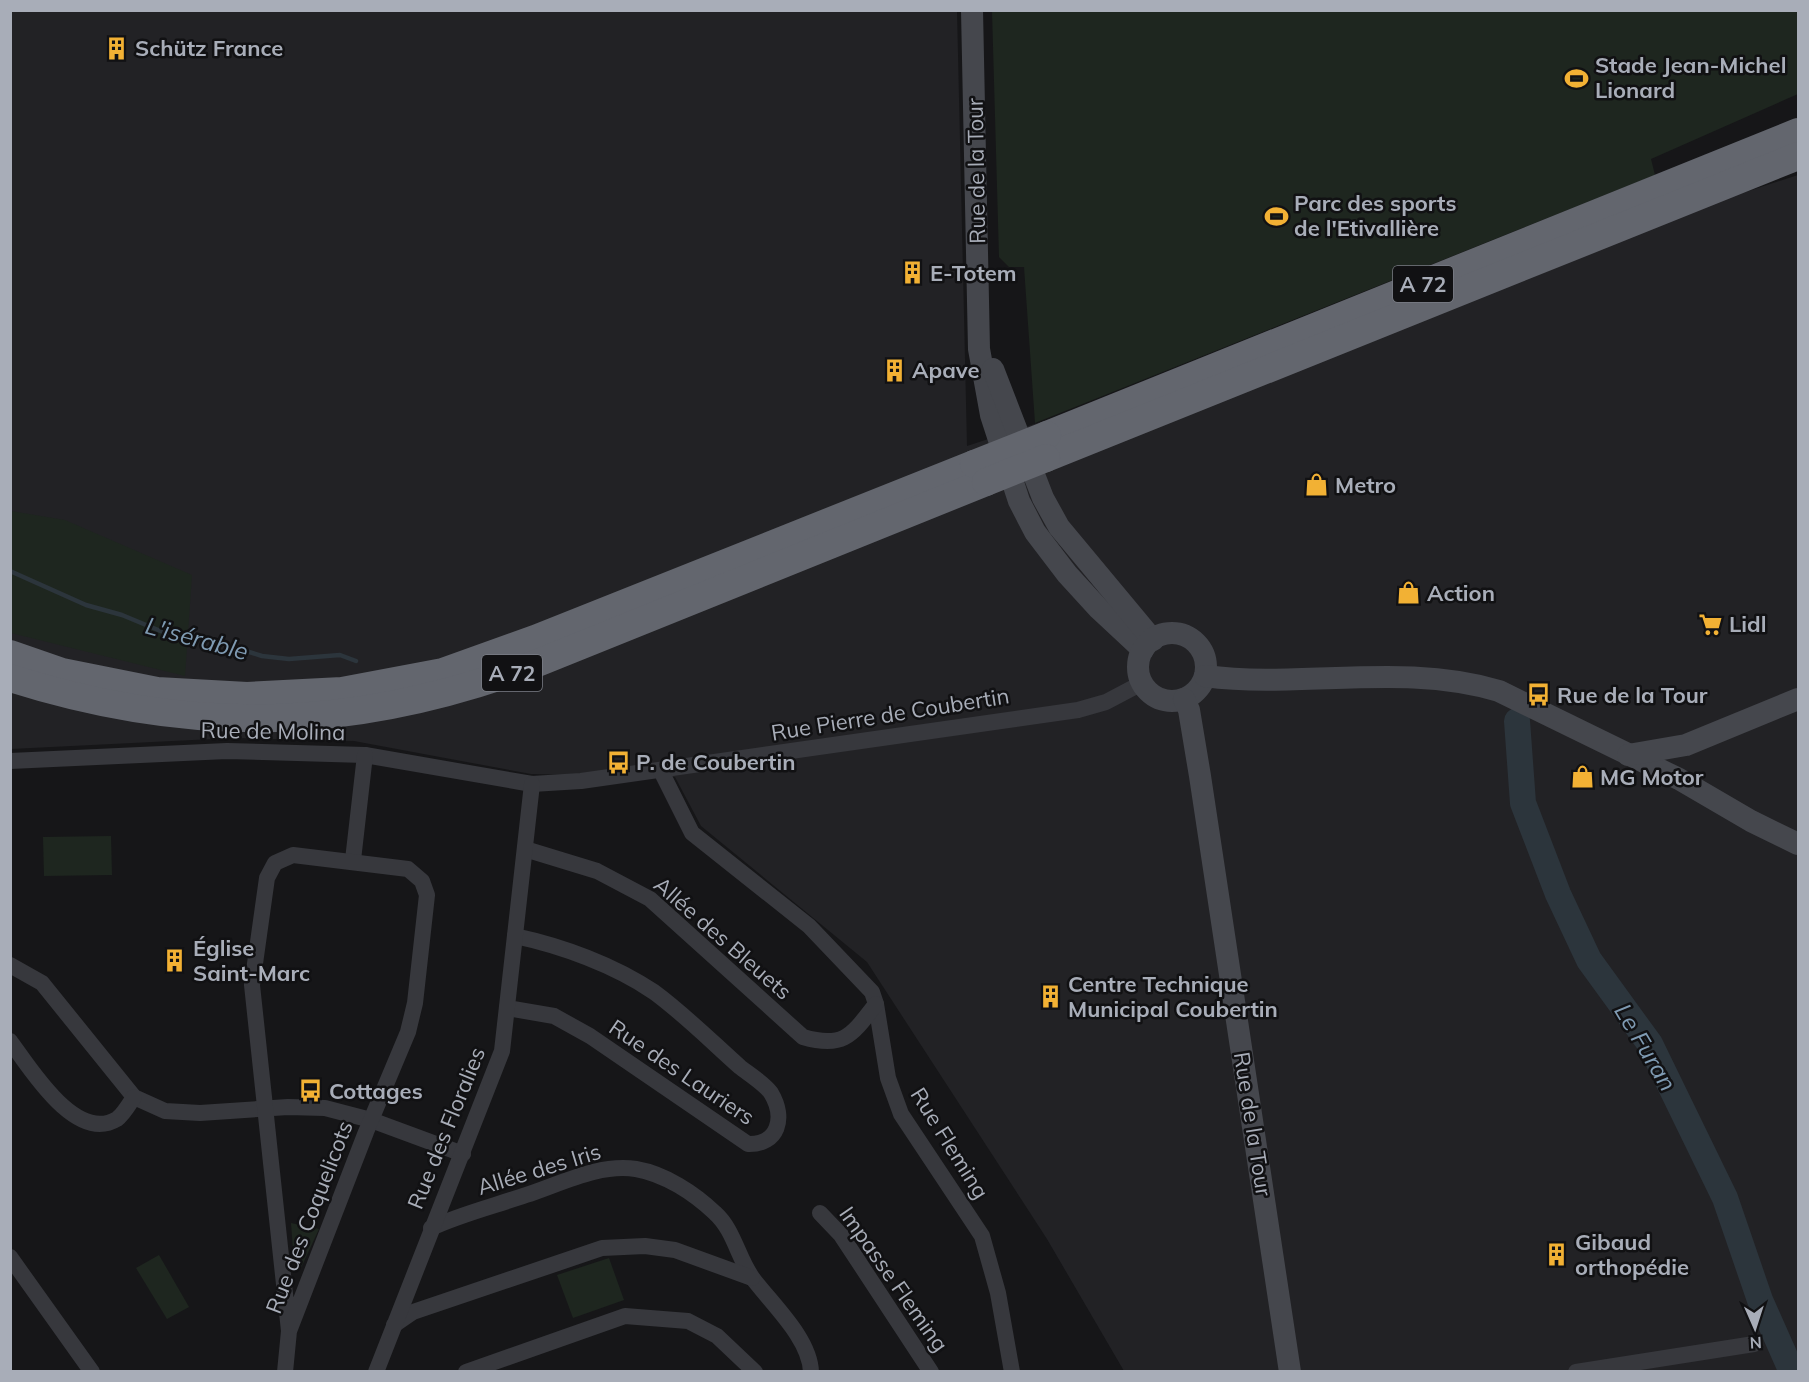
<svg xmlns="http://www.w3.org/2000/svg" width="1809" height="1382" font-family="Mulish,sans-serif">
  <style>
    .built { fill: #222225 }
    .green { fill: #1e261f }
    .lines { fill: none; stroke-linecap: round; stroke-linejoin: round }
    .stream { stroke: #2c353c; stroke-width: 4.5 }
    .river { stroke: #2c353c; stroke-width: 26 }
    .street { stroke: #37383d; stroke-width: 16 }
    .secondary { stroke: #45474d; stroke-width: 22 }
    .highway { stroke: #63666e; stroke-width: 28 }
    .highway-bridge { stroke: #63666e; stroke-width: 28 }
    .labels { text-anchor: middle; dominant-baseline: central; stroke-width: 5; stroke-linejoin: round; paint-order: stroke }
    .shield { fill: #111113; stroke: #7b7e86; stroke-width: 1.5 }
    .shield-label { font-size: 21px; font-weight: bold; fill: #a8adb8 }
    .poi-label { font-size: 22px; font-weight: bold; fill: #a8adb8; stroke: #111113; text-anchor: start }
    .street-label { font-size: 22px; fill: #a8adb8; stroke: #111113 }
    .water-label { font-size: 24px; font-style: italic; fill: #7f9bb3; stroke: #111113 }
  </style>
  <rect width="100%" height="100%" fill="#161618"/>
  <path class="built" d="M11 11H957L967 446 1798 175V1371H1124L1047 1239 867 962 701 826 675 777 531 774 354 741 233 738 11 749Z"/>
  <g class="green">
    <path d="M992 11H1798V94L1651 159 1655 175 1035 423 1024 267H1009L999 257Z"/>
    <path d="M11 511 65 520 192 575 185 676 11 633Z"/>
    <path d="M111 836 112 875 44 876 43 837Z"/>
    <path d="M291 1223 319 1229 301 1268 294 1264Z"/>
    <path d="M159 1255 189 1307 167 1319 136 1268Z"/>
    <path d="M609 1258 624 1300 573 1318 557 1275Z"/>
  </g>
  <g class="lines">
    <path class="stream" d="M10 571 86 605 122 615 175 637 195 635 262 656 289 659 340 655 356 661"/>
    <path class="river" d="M1517 721 1523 803 1558 894 1589 960 1650 1044 1725 1198 1760 1300 1792 1372"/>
    <g class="street">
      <path d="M10 761 227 751 365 755 532 784 581 781 1078 710 1106 702 1142 683"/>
      <path d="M661 771 692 833 809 926 872 992 876 1004 888 1078 901 1114 982 1236 998 1293 1012 1372"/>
      <path d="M525 849 597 871 650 899 803 1037C844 1049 852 1035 876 1004"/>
      <path d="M353 860 365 755"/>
      <path d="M10 965 42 983 134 1097 165 1111 200 1113 288 1107 325 1108 371 1120 463 1154"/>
      <path d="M507 1008 554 1016 590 1036 748 1144C778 1145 786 1118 771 1093 765 1084 749 1074 740 1067 712 1042 684 1014 654 992 614 965 562 946 515 936"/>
      <path d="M10 1041C30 1068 76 1144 117 1119 123 1115 130 1103 134 1097"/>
      <path d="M820 1213 841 1235 931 1372"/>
      <path d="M431 1228C461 1214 494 1206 526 1195 560 1184 600 1163 636 1169 665 1174 694 1193 715 1213 735 1231 738 1260 754 1280 773 1305 810 1339 811 1372"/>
      <path d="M10 1257 92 1372"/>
      <path d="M394 1325 413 1312 602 1248 645 1246 675 1250 752 1278"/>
      <path d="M285 1372 289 1331 252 985 267 878 275 863 293 855 408 869 422 881 427 895 415 1003 408 1032 366 1132 289 1331"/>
      <path d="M376 1372 502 1051 532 784"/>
      <path d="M466 1372 625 1316 688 1321 717 1336 755 1372"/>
      <path d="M1576 1372 1754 1344"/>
    </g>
    <g class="secondary">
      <path d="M972 10 979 349 991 415 1019 501 1035 532 1067 574 1099 609 1143 650"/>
      <path d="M993 369 1043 498 1059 527 1153 640"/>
      <circle cx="1172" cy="667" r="34"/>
      <path d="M1205 676C1302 689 1402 662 1499 691L1679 779 1751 821 1798 844"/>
      <path d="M1184 699 1189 710 1200 776 1290 1372"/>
      <path d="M1628 755 1686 745 1798 699"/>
    </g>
    <g class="highway">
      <path d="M1047 435 1798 132"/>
      <path d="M1046 458 1798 156"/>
      <path d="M10 654 62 672 157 691 247 696 342 691 443 672 535 639 974 464"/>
      <path d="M10 678C196 737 359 731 540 662L986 482"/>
    </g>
    <g class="highway-bridge">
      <path d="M974 464 1047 435"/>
      <path d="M986 482 1046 458"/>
    </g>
  </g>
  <defs>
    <symbol id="building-bare" viewBox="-9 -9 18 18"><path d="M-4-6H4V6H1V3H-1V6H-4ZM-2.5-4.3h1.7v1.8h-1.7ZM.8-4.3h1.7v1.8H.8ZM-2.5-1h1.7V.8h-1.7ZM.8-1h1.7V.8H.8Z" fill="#f2b134" stroke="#111113" stroke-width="2.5" paint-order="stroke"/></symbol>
    <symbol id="stadium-bare" viewBox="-9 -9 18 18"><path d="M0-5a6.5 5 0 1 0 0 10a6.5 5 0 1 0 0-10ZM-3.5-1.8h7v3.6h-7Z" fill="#f2b134" stroke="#111113" stroke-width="2.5" paint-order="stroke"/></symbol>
    <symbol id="shop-bare" viewBox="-9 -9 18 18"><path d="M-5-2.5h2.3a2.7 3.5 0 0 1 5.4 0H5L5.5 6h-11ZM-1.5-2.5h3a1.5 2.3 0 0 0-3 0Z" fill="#f2b134" stroke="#111113" stroke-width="2.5" paint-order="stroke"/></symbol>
    <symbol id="supermarket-bare" viewBox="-9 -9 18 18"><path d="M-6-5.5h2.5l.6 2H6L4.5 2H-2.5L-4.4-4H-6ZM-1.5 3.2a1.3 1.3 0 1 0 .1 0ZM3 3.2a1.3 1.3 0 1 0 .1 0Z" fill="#f2b134" stroke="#111113" stroke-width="2.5" paint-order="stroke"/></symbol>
    <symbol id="bus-bare" viewBox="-9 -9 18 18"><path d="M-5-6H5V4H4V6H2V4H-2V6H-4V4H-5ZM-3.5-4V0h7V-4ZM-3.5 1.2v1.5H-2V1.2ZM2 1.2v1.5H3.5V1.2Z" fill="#f2b134" stroke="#111113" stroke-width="2.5" paint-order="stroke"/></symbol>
  </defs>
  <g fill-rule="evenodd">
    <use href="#building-bare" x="100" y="32" width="33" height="33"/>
    <use href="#stadium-bare" x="1560" y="62" width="33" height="33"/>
    <use href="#stadium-bare" x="1260" y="200" width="33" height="33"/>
    <use href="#building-bare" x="896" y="256" width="33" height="33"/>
    <use href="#building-bare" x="878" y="354" width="33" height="33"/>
    <use href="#shop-bare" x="1300" y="468" width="33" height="33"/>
    <use href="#shop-bare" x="1392" y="576" width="33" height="33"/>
    <use href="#supermarket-bare" x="1694" y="608" width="33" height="33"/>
    <use href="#bus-bare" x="1522" y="678" width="33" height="33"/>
    <use href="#bus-bare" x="602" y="746" width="33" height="33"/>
    <use href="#shop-bare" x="1566" y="760" width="33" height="33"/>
    <use href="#building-bare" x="158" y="944" width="33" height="33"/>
    <use href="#building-bare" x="1034" y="980" width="33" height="33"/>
    <use href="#bus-bare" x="294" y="1074" width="33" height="33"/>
    <use href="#building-bare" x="1540" y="1238" width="33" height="33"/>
  </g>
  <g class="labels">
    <g class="shield">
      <rect x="1393" y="266" width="60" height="36" rx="4.5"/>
      <rect x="482" y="655" width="60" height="36" rx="4.5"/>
    </g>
    <g class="shield-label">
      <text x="1423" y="284">A 72</text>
      <text x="512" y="673">A 72</text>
    </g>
    <g class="poi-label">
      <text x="135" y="48">Schütz France</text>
      <text x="1595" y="65">Stade Jean-Michel<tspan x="1595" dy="25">Lionard</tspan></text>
      <text x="1294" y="203">Parc des sports<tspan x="1294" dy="25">de l'Etivallière</tspan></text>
      <text x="930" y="273">E-Totem</text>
      <text x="912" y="370">Apave</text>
      <text x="1335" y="485">Metro</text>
      <text x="1427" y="593">Action</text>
      <text x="1729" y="624">Lidl</text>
      <text x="1557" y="695">Rue de la Tour</text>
      <text x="636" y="762">P. de Coubertin</text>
      <text x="1600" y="777">MG Motor</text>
      <text x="193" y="948">Église<tspan x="193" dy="25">Saint-Marc</tspan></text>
      <text x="1068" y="984">Centre Technique<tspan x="1068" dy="25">Municipal Coubertin</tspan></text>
      <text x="329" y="1091">Cottages</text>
      <text x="1575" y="1242">Gibaud<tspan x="1575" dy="25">orthopédie</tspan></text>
    </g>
    <g class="street-label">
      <text transform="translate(976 171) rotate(-91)">Rue de la Tour</text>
      <text transform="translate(890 714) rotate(-9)">Rue Pierre de Coubertin</text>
      <text transform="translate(273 731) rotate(1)">Rue de Molina</text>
      <text transform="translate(723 938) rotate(41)">Allée des Bleuets</text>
      <text transform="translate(682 1072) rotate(34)">Rue des Lauriers</text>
      <text transform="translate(1253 1124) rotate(81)">Rue de la Tour</text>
      <text transform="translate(446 1128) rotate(-68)">Rue des Floralies</text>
      <text transform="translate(950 1143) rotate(58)">Rue Fleming</text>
      <text transform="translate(539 1169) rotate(-17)">Allée des Iris</text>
      <text transform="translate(309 1217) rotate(-69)">Rue des Coquelicots</text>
      <text transform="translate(894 1279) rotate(55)">Impasse Fleming</text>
    </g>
    <g class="water-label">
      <text transform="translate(197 638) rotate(15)">L'isérable</text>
      <text transform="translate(1646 1047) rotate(59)">Le Furan</text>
    </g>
  </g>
  <rect width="1809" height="1382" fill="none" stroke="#a8adb8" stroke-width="24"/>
  <g transform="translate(1755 1328) rotate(177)" stroke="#111113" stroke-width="4.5" paint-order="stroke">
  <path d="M0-4.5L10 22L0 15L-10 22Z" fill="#a8adb8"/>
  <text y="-9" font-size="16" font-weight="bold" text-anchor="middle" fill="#a8adb8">N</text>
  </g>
</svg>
